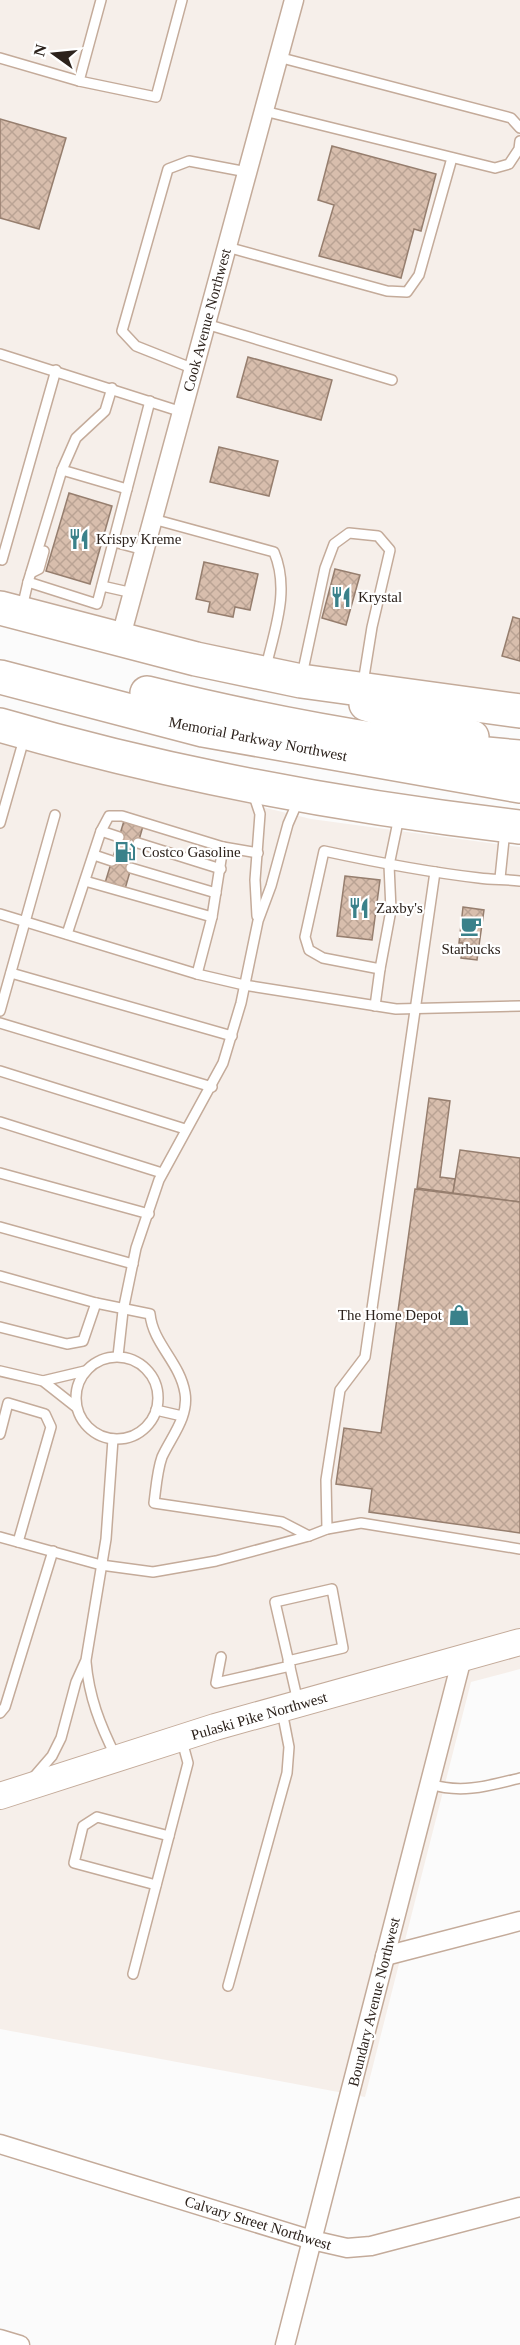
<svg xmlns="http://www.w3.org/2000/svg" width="520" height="2345" font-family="'Times New Roman',serif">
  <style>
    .built { fill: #f6efea }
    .building { fill: url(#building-cross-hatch); stroke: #967e6e; stroke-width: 1.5 }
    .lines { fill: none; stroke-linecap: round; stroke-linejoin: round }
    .lane-casing { stroke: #c4ab9a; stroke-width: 12 }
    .street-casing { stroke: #c4ab9a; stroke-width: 21 }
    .secondary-casing { stroke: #c4ab9a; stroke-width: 28 }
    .highway-casing { stroke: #c4ab9a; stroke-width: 36 }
    .lane { stroke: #fff; stroke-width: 9 }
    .street { stroke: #fff; stroke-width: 18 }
    .secondary { stroke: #fff; stroke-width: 26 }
    .highway { stroke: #fff; stroke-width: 33 }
    .labels { text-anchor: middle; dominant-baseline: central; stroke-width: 4.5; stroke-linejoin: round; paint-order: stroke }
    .street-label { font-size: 15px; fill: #2c221c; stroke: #fff }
    .poi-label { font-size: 15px; fill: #2c221c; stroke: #fff; text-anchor: start }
  </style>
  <defs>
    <pattern id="building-cross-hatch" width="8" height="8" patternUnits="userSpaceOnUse" patternTransform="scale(1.5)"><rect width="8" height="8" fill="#d8bead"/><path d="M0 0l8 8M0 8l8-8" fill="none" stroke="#baa394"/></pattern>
  </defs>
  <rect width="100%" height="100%" fill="#fbfbfb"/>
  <g class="built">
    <path d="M0 0H520V699L329 673 76 618 0 594Z"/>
    <path d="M0 743 311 819 520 847V1669L471 1682 365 2097 0 2029Z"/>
  </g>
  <g class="building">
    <path d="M0 119 66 138 39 229 0 218Z"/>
    <path d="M332 146 436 174 421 231 414 229 401 278 319 256 334 205 318 200Z"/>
    <path d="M248 357 332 380 321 420 237 397Z"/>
    <path d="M219 447 278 461 269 496 210 482Z"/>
    <path d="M69 493 112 506 90 584 46 571Z"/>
    <path d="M204 562 258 574 250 610 235 607 233 617 208 612 210 602 196 599Z"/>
    <path d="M335 569 360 575 346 625 322 618Z"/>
    <path d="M513 617 520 619V661L502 656Z"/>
    <path d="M124 821 143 826 125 889 105 883Z"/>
    <path d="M345 876 380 880 372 940 337 936Z"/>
    <path d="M463 907 484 910 477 960 461 958 463 943H459Z"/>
    <path d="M429 1098 450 1101 440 1177 455 1179 453 1193 417 1188Z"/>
    <path d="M460 1150 520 1158V1202L453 1193Z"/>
    <path d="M415 1189 520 1202V1533L369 1512 372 1489 336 1484 344 1428 381 1433Z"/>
  </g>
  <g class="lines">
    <defs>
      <g id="lane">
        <path d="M278 57 511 118 520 128"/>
        <path d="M0 58 79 81 156 97 182 0"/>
        <path d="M79 81 101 0"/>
        <path d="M264 111 495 168 509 164 519 149 520 141"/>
        <path d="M227 247 387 291 407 292 419 275 452 158"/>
        <path d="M206 324 392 380"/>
        <path d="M0 354 182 412"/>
        <path d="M194 369 136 346 122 331 168 169 189 161 247 172"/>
        <path d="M62 470 127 489"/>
        <path d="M153 519 274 552C290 590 275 628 266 667"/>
        <path d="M114 542 144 550"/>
        <path d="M0 559 2 560 56 370"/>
        <path d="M31 573 39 569 44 551"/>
        <path d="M28 582 62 470 76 438 105 411 112 388"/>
        <path d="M102 586 133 593"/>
        <path d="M22 608 28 582 97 604 150 401"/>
        <path d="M302 675 325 568 334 544 349 533 378 536 390 550 372 627 363 683"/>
        <path d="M253 793 260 814 255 880 257 916"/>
        <path d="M399 817 389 865 391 910 380 969 323 958 309 950 305 937 324 851C375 862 427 872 479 878 493 880 506 879 520 881"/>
        <path d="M0 823 24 739"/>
        <path d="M101 831 119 837"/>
        <path d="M138 843 221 869"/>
        <path d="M94 855 112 861"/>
        <path d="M131 868 216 893"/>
        <path d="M500 878 505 830"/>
        <path d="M85 881 212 917"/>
        <path d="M0 914 197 974 244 985 396 1009 520 1006"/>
        <path d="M67 934 101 831 109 816H122L223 847 258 853"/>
        <path d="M11 973 232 1036"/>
        <path d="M197 974 212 917 223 847"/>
        <path d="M375 1006 380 969"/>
        <path d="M0 1011 55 815"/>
        <path d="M0 1023 212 1087"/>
        <path d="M0 1071 185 1129"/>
        <path d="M0 1122 162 1173"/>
        <path d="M0 1173 149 1214"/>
        <path d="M0 1227 133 1264"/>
        <path d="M0 1276 96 1303 83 1341 67 1344 0 1327"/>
        <path d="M96 1303 150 1314C153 1344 180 1362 185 1393 189 1417 171 1437 162 1457 157 1471 156 1488 154 1503L282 1522 309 1536"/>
        <path d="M118 1356 123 1311 136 1248 159 1180 223 1063 241 1003 258 921 271 886 288 824 298 801"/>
        <circle cx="117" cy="1398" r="41"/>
        <path d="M0 1371 43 1381 76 1407"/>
        <path d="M43 1381 85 1371"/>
        <path d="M156 1410 182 1416"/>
        <path d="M0 1434 8 1403 45 1414 51 1427 18 1542"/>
        <path d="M327 1529 326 1480 340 1390 365 1357 435 872"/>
        <path d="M0 1537 101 1565 153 1572 216 1561 309 1536 327 1529 361 1523 520 1549"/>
        <path d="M221 1657 216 1683 290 1666"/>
        <path d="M288 1661 343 1648 332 1589 275 1602 298 1702"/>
        <path d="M86 1662C89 1697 100 1725 116 1757"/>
        <path d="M0 1713 5 1707 53 1551"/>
        <path d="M33 1778 52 1756 61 1738 76 1682 86 1660 106 1539 113 1439"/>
        <path d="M430 1784C461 1794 488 1786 520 1778"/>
        <path d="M156 1885 74 1863 83 1826 97 1817 169 1836"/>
        <path d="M133 1974 188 1763 182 1741"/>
        <path d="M228 1986 287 1773 289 1747 282 1711"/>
      </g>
      <g id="street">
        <path d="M120 640 294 0"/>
        <path d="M385 1956 520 1921"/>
        <path d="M0 2144 312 2240 347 2248 371 2246 520 2207"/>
        <path d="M0 2339 20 2345"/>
        <path d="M285 2345 462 1658"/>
      </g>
      <path id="secondary" d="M0 1796 215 1727 520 1642"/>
      <g id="highway">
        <path d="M0 608 196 659 301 681 520 711"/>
        <path d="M0 677 203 730 520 786"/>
        <path d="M147 693C269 723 395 747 520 757"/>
        <path d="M366 704 472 737"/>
        <path d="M0 725C169 774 345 807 520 827"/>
      </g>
    </defs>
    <use href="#lane" class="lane-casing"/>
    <use href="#street" class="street-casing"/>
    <use href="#secondary" class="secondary-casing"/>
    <use href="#highway" class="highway-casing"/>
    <use href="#lane" class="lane"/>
    <use href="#street" class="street"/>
    <use href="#secondary" class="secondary"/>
    <use href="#highway" class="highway"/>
  </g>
  <defs>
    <symbol id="restaurant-bare" viewBox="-9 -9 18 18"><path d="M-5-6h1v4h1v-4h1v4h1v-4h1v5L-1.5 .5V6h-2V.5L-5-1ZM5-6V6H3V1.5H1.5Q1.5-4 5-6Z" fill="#3a818a" stroke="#fff" stroke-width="2.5" paint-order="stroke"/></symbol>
    <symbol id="fuel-bare" viewBox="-9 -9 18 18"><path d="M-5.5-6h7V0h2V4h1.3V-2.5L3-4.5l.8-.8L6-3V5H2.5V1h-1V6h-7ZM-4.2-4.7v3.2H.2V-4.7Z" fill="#3a818a" stroke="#fff" stroke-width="2.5" paint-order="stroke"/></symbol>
    <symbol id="cafe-bare" viewBox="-9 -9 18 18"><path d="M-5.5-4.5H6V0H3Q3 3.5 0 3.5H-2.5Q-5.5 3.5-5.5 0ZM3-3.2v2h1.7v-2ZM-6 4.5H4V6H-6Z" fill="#3a818a" stroke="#fff" stroke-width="2.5" paint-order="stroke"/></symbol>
    <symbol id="shop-bare" viewBox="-9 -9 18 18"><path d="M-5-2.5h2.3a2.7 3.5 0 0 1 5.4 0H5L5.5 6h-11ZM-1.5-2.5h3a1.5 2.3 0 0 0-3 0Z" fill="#3a818a" stroke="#fff" stroke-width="2.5" paint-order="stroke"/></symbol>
  </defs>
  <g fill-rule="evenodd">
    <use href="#restaurant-bare" x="64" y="524" width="30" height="30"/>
    <use href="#restaurant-bare" x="326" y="582" width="30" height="30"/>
    <use href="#fuel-bare" x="110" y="837" width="30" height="30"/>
    <use href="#restaurant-bare" x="344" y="893" width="30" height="30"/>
    <use href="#cafe-bare" x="456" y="911" width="30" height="30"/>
    <use href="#shop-bare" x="444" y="1300" width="30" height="30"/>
  </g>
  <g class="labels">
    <g class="street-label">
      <text transform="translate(207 320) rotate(-75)">Cook Avenue Northwest</text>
      <text transform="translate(258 739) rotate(11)">Memorial Parkway Northwest</text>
      <text transform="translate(259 1716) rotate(-16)">Pulaski Pike Northwest</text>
      <text transform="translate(374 2002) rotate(-76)">Boundary Avenue Northwest</text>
      <text transform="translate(258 2223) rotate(17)">Calvary Street Northwest</text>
    </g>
    <g class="poi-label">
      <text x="96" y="539">Krispy Kreme</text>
      <text x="358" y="597">Krystal</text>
      <text x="142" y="852">Costco Gasoline</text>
      <text x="376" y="908">Zaxby's</text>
      <text x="471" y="949" text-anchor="middle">Starbucks</text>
      <text x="442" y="1315" text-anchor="end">The Home Depot</text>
    </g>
  </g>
  <g transform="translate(54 54) rotate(285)" stroke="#ffffff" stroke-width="4.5" paint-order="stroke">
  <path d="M0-4.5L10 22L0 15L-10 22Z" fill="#2c221c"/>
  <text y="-9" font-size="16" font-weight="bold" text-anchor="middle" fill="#2c221c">N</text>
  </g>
</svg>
